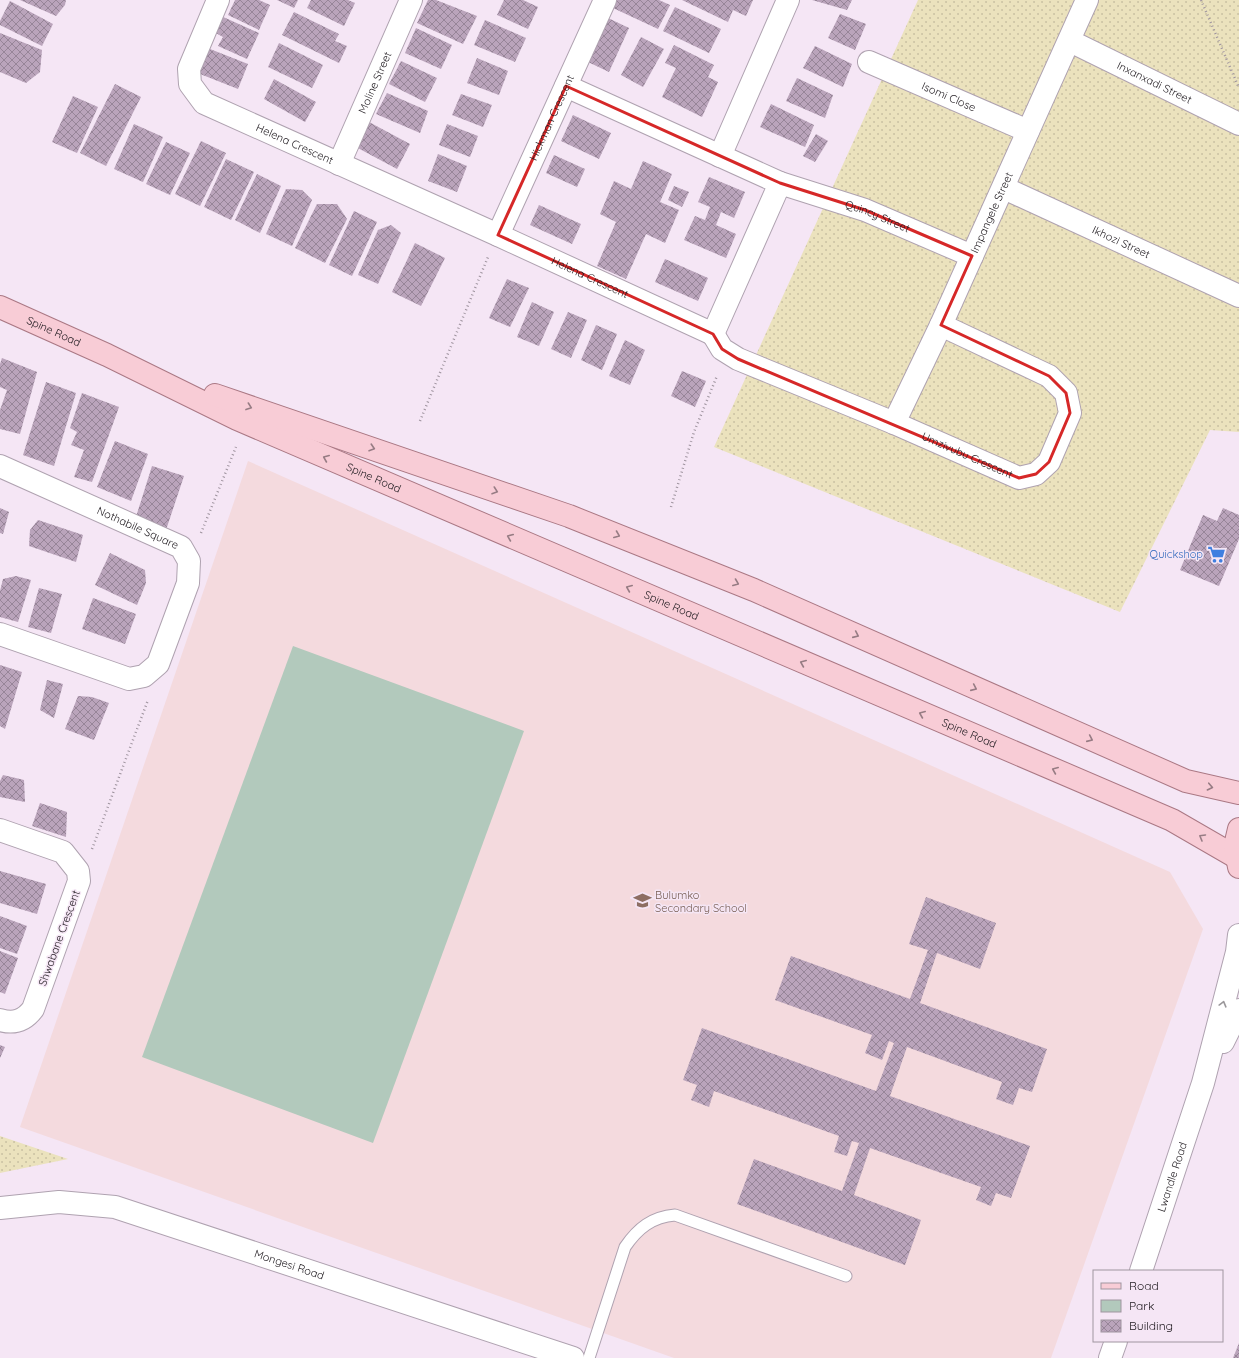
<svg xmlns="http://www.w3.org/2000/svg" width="1239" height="1358" font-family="Quicksand,sans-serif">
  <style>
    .education { fill: #f4dade }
    .sand { fill: url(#sand-dots) }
    .green { fill: #b2c9bc }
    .building { fill: url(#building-cross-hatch) }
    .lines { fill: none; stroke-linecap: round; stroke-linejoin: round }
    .lane-casing { stroke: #afa2b0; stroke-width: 13 }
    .street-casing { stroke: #afa2b0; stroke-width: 24 }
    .secondary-casing { stroke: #afa2b0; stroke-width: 24 }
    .primary-casing { stroke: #aa7884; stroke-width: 24 }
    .path { stroke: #9f949f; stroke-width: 2.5; stroke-dasharray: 1 3; stroke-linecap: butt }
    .lane { stroke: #fff; stroke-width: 11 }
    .street { stroke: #fff; stroke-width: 22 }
    .secondary { stroke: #fff; stroke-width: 22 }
    .primary { stroke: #f8ccd6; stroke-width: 22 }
    .oneway { stroke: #977c84 }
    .oneway2 { stroke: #9b989b }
    .marked { fill: none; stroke: #d62828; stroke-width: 3; stroke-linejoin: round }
    .labels { text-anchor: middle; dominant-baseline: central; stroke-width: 3; stroke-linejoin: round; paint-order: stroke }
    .street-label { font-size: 11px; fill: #201b20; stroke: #f5e6f5 }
    .shop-label { font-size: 11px; fill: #366cbe; stroke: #f5e6f5; text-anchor: end }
    .education-label { font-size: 11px; fill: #785e54; stroke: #f5e6f5; text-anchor: start }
  </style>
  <defs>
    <pattern id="sand-dots" width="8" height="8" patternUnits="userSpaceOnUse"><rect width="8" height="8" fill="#ebe2bd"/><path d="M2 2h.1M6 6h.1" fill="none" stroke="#c9c1a2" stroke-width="1.8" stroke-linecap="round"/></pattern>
    <pattern id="building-cross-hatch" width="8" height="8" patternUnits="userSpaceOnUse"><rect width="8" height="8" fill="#baa4bb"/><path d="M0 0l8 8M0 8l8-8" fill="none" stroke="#978598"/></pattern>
  </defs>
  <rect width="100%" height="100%" fill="#f5e6f5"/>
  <path class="education" d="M248 461 1170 872 1203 929 1051 1358H674L20 1127Z"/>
  <g class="sand">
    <path d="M918 0H1239V432L1210 430 1120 612 714 447Z"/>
    <path d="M0 1136 68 1159 0 1173Z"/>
  </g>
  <path class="green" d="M293 646 524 731 373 1143 142 1057Z"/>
  <g class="building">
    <path d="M20 0H66L65 5 56 16Z"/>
    <path d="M235 0H259L270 5 259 30 228 15Z"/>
    <path d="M277 0H298L294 8Z"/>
    <path d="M311 0H348L355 3 344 26 307 8Z"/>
    <path d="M428 0H436L477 16 463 44 417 23Z"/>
    <path d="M504 0H523L538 7 528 29 497 15Z"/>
    <path d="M617 0H659L670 5 658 29 613 8Z"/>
    <path d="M682 0H753L746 16 733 10 728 22Z"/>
    <path d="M812 0H852L847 10Z"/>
    <path d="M10 1 53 24 42 46 0 25V21Z"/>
    <path d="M675 7 721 29 709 53 663 31Z"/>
    <path d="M294 12 339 34 335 41 347 46 339 63 282 35Z"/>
    <path d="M840 14 866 24 855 50 828 38Z"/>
    <path d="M221 16 259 33 247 59 218 46 223 37 214 32Z"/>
    <path d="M608 18 629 28 609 72 588 62Z"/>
    <path d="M485 20 526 38 515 62 474 45Z"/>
    <path d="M416 28 452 45 441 69 405 53Z"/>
    <path d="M0 33 42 50 40 72 26 83 0 72Z"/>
    <path d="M641 37 664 49 643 87 621 75Z"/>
    <path d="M279 43 323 65 312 88 268 67Z"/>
    <path d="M674 45 714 65 708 77 718 82 702 117 662 97 676 68 665 63Z"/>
    <path d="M815 46 852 64 843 87 803 68Z"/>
    <path d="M205 47 248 64 238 89 195 72Z"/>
    <path d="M477 58 508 71 499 95 467 83Z"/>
    <path d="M401 61 437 78 425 102 389 84Z"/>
    <path d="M797 78 833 95 825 118 786 101Z"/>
    <path d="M274 79 316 102 305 122 264 99Z"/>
    <path d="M115 84 141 97 106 166 80 153Z"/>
    <path d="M387 93 428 111 420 133 376 114Z"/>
    <path d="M461 94 492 105 483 127 452 115Z"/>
    <path d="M73 96 98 107 77 153 52 142Z"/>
    <path d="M771 104 814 125 805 147 760 127Z"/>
    <path d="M573 115 611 133 599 159 561 141Z"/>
    <path d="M369 122 410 144 397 169 356 147Z"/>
    <path d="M134 124 163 137 143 182 114 169Z"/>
    <path d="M447 124 478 136 470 157 439 145Z"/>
    <path d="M816 134 828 141 815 162 803 156Z"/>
    <path d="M201 141 226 153 200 206 175 194Z"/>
    <path d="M166 142 190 153 170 195 146 184Z"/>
    <path d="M438 154 467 166 457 192 428 181Z"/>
    <path d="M554 155 585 169 577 187 546 173Z"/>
    <path d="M226 159 254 172 231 220 204 207Z"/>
    <path d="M643 161 672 174 660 202 679 210 665 243 646 234 626 279 597 266 616 222 600 214 614 181 631 189Z"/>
    <path d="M257 174 281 186 260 233 235 220Z"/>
    <path d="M709 177 745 192 734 218 721 212 716 225 736 234 726 258 684 240 695 216 705 220 710 207 698 202Z"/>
    <path d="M674 186 689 192 682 207 668 200Z"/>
    <path d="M286 189 302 190 312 200 292 246 266 234Z"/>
    <path d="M317 204H337L347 219 325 263 295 248Z"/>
    <path d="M539 205 581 224 572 244 530 225Z"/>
    <path d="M354 211 377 222 352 276 329 265Z"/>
    <path d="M391 225 401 233 378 284 358 275 378 230Z"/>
    <path d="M415 243 445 258 421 306 392 292Z"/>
    <path d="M665 259 708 278 698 301 655 282Z"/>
    <path d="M507 279 529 288 510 327 489 318Z"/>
    <path d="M532 302 554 312 539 346 517 337Z"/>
    <path d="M568 312 587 320 571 358 551 349Z"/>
    <path d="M596 325 617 334 602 370 581 360Z"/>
    <path d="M625 340 645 350 630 385 609 376Z"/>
    <path d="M2 358 37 372 20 434 0 429V410L7 390 0 387V364Z"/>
    <path d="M682 371 706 381 695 407 671 396Z"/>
    <path d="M46 382 76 393 54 466 23 455Z"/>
    <path d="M82 393 119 407 92 482 74 477 84 450 71 445 77 432 70 428Z"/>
    <path d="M115 441 148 454 131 501 97 487Z"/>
    <path d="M152 466 184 476 166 530 135 520Z"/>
    <path d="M0 508 9 512 3 534 0 533Z"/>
    <path d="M1223 508 1239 515V539L1219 586 1180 570 1203 515 1217 521Z"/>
    <path d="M38 520 83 535 76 562 29 546 30 530Z"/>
    <path d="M110 553 145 570 146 583 137 605 95 585Z"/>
    <path d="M16 576 31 580 18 622 0 617V591L3 579Z"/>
    <path d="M39 588 62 594 51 633 28 627Z"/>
    <path d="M93 598 136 614 125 644 82 629Z"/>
    <path d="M0 665 22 672 5 729 0 726Z"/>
    <path d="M47 680 63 684 54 718 40 710Z"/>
    <path d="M78 696 92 697 109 703 94 740 65 729Z"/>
    <path d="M3 775 24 780 25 802 0 797V781Z"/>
    <path d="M40 803 67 812 66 837 32 826Z"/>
    <path d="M0 871 46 884 37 914 0 903Z"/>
    <path d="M926 897 996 923 980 969 937 953 920 1003 1047 1049 1032 1092 1019 1088 1013 1105 996 1099 1002 1082 907 1047 890 1096 1030 1146 1011 1198 996 1193 991 1206 976 1200 981 1187 870 1148 854 1195 921 1220 905 1265 737 1204 754 1159 842 1191 859 1143 852 1141 847 1156 834 1152 839 1136 714 1091 709 1107 691 1100 697 1085 683 1080 702 1028 876 1091 894 1043 889 1041 882 1060 865 1053 872 1035 775 1000 791 956 910 999 928 950 909 944Z"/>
    <path d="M0 916 27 926 17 954 0 948Z"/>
    <path d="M0 951 18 958 5 994 0 992Z"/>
    <path d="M0 1045 5 1047 0 1058Z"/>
    <path d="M1239 1343V1358H1233Z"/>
  </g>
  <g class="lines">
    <defs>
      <path id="lane" d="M589 1358 625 1247C638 1228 652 1217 675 1215L846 1276"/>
      <g id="street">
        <path id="s1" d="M218 0 189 69 190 84 204 103 498 235 713 334 780 183 566 86"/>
        <path id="s2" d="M1070 41 1239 124"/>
        <path id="s3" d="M869 62 1028 131"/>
        <path d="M720 156 788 0"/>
        <path id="s4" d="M339 164 411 0"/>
        <path id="s5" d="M780 183 865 210 972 256"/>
        <path id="s6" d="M1004 188 1239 296"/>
        <path id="s7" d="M498 235 605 0"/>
        <path id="s8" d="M713 334 722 349 738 359 894 423 1019 478 1036 474 1049 462 1070 413 1066 393 1049 376 941 325"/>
        <path id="s9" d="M894 423 941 325 1087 0"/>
        <path id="s10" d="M0 466 181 547 189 561 188 583 158 664 144 676 129 679 0 634"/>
        <path d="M0 830 63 852 78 871 79 881 33 1009C24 1021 14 1024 0 1020"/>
        <path id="s11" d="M0 1208 59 1202 115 1207 573 1358"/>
      </g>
      <g id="secondary">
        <path d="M1223 1042 1239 1010"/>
        <path id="s12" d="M1141 1271 1203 1083 1237 952 1239 935"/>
        <path d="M1110 1358 1116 1341"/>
      </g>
      <g id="primary">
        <path id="s13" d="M0 307 107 355 237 419 1172 820 1236 857"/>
        <path d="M215 395 569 516 754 590 1186 781 1239 793"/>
        <path d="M1239 829 1235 846 1239 867"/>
      </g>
    </defs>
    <use href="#lane" class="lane-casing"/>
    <use href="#street" class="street-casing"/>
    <use href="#secondary" class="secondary-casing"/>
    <use href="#primary" class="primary-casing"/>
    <g class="path">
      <path d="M1201 0 1239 88"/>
      <path d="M420 421 488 257"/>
      <path d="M671 507 694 432 717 376"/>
      <path d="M201 533 236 447"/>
      <path d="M92 849 148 700"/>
    </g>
    <use href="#lane" class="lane"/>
    <use href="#street" class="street"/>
    <use href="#secondary" class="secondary"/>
    <use href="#primary" class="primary"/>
  </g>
  <defs><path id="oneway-chevron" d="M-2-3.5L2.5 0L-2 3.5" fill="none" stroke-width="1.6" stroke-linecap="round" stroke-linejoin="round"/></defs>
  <g class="oneway">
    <use href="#oneway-chevron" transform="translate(249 407) rotate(20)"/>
    <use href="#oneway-chevron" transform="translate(372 448) rotate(18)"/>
    <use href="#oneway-chevron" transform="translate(326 458) rotate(-157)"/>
    <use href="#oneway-chevron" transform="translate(495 491) rotate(19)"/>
    <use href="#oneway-chevron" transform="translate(617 535) rotate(22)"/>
    <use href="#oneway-chevron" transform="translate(510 537) rotate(-157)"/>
    <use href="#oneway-chevron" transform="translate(736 583) rotate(22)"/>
    <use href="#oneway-chevron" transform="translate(629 588) rotate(-157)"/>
    <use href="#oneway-chevron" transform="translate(856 635) rotate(24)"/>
    <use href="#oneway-chevron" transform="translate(803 663) rotate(-157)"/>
    <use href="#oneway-chevron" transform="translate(974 688) rotate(24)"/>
    <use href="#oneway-chevron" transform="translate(922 714) rotate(-157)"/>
    <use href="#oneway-chevron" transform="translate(1090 739) rotate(24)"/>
    <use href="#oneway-chevron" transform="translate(1055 770) rotate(-157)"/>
    <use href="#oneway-chevron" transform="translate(1210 787) rotate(12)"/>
    <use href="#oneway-chevron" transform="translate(1202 837) rotate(-150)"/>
  </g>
  <use class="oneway2" href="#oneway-chevron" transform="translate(1223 1004) rotate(-75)"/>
  <path class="marked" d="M566 86 780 183 865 210 972 256 941 325 1049 376 1066 393 1070 413 1049 462 1036 474 1019 478 738 359 722 349 713 334 498 235Z"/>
  <defs>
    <symbol id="supermarket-bare" viewBox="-9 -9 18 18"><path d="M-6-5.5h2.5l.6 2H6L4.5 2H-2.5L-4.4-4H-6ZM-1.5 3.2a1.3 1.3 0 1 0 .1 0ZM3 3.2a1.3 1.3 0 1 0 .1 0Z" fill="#3f7fe0" stroke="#f5e6f5" stroke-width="2.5" paint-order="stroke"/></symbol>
    <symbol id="school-bare" viewBox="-9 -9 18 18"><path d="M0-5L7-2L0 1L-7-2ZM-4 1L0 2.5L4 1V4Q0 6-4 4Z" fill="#8d6e63" stroke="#f5e6f5" stroke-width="2.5" paint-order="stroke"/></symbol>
  </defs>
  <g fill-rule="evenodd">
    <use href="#supermarket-bare" x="1204" y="542" width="25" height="25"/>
    <use href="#school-bare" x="630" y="888" width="25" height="25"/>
  </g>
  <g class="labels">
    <g class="street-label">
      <text stroke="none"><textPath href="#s4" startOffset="89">Moline Street</textPath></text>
      <text stroke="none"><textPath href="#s2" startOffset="94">Inxanxadi Street</textPath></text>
      <text stroke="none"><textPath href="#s3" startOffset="87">Isomi Close</textPath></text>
      <text stroke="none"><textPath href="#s7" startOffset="129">Hickman Crescent</textPath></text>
      <text stroke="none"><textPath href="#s1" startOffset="213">Helena Crescent</textPath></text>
      <text stroke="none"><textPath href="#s9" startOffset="232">Impangele Street</textPath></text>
      <text stroke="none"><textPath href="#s5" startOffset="103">Quincy Street</textPath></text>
      <text stroke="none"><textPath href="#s6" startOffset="129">Ikhozi Street</textPath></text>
      <text stroke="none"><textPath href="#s1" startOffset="537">Helena Crescent</textPath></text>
      <text stroke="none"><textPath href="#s13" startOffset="59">Spine Road</textPath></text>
      <text stroke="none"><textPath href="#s8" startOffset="285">Umzivubu Crescent</textPath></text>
      <text stroke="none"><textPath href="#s13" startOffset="411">Spine Road</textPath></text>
      <text stroke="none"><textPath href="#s10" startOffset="151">Nothabile Square</textPath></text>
      <text stroke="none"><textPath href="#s13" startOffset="735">Spine Road</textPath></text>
      <text stroke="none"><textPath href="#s13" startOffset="1059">Spine Road</textPath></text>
      <text transform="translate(59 938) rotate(-70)">Shwabane Crescent</text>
      <text stroke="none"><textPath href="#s12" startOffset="99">Lwandle Road</textPath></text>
      <text stroke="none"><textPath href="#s11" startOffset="299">Mongesi Road</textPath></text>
    </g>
    <g class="shop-label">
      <text x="1203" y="554">Quickshop</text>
    </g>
    <g class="education-label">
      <text x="655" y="895">Bulumko<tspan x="655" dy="13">Secondary School</tspan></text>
    </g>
  </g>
  <rect x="1093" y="1270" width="130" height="72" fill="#f5e6f5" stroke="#a095a0"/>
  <rect x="1101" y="1283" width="20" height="6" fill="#f8ccd6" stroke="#a095a0"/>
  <text x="1129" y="1290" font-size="12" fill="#201b20">Road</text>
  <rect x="1101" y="1300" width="20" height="12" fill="#b2c9bc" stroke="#a095a0"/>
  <text x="1129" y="1310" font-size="12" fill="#201b20">Park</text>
  <rect x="1101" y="1320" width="20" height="12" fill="url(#building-cross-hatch)" stroke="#a095a0"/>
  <text x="1129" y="1330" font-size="12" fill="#201b20">Building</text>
</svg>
